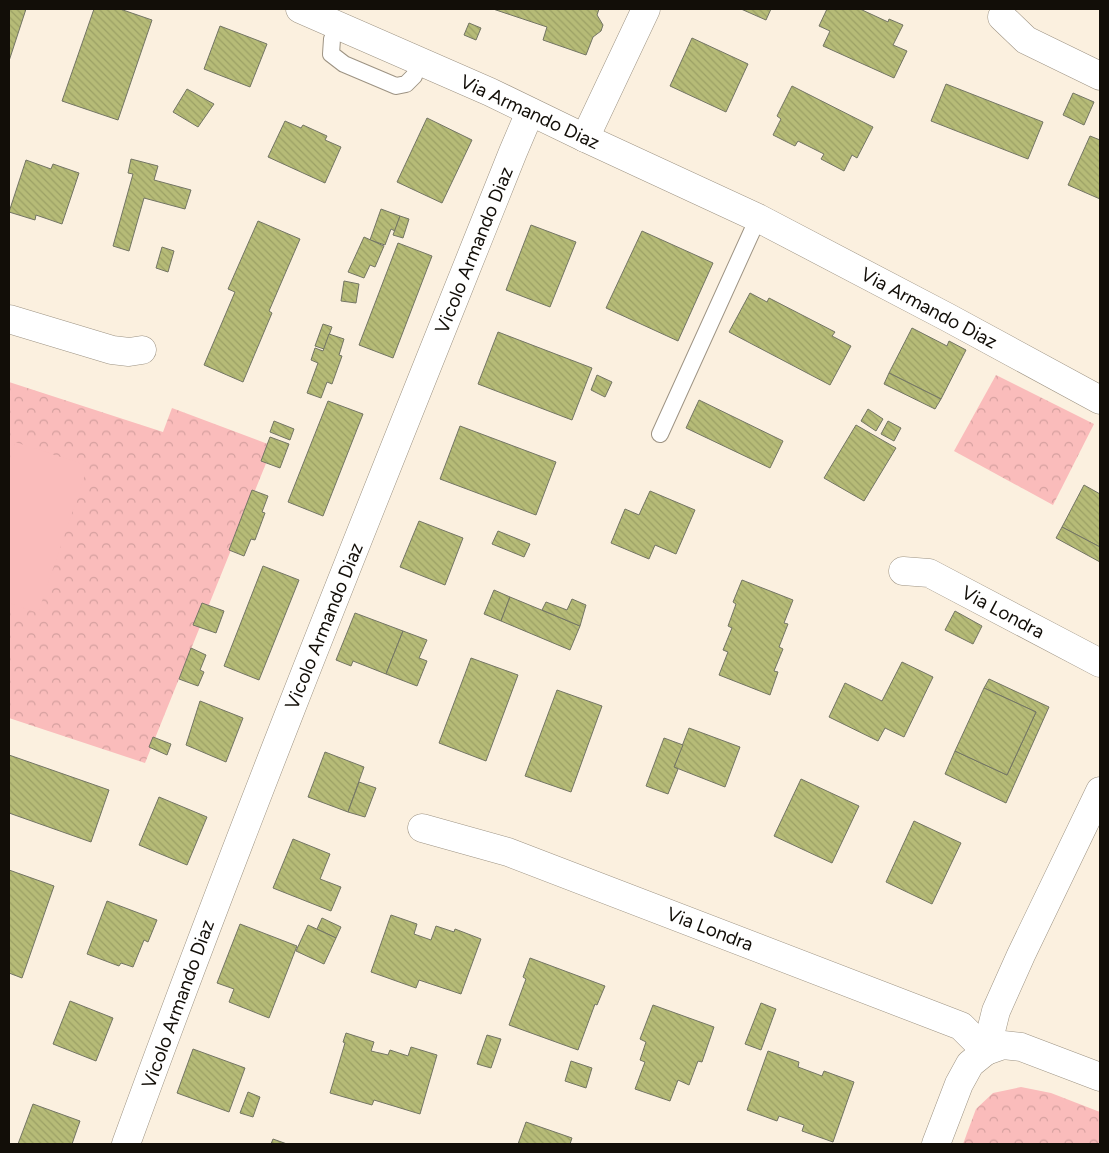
<svg xmlns="http://www.w3.org/2000/svg" width="1109" height="1153" font-family="Figtree,sans-serif">
  <style>
    .park { fill: url(#park-crowns) }
    .pitch { fill: #fabcbb }
    .building { fill: url(#building-back-hatch); stroke: #737564 }
    .lines { fill: none; stroke-linecap: round; stroke-linejoin: round }
    .service-casing { stroke: #9d9383; stroke-width: 18 }
    .minor-casing { stroke: #9d9383; stroke-width: 29 }
    .tertiary-casing { stroke: #9d9383; stroke-width: 29 }
    .service { stroke: #fff; stroke-width: 16 }
    .minor { stroke: #fff; stroke-width: 28 }
    .tertiary { stroke: #fff; stroke-width: 28 }
    .labels { text-anchor: middle; dominant-baseline: central; stroke-width: 4; stroke-linejoin: round; paint-order: stroke }
    .street-label { font-size: 19px; fill: #120e08; stroke: #fff }
  </style>
  <defs>
    <pattern id="park-crowns" width="20" height="18" patternUnits="userSpaceOnUse" patternTransform="scale(1.25)"><rect width="20" height="18" fill="#fabcbb"/><path d="M2 6a3 3 0 1 1 6 0M12 15a3 3 0 1 1 6 0" fill="none" stroke="#d5a09f"/></pattern>
    <pattern id="building-back-hatch" width="6" height="6" patternUnits="userSpaceOnUse" patternTransform="scale(1.25)"><rect width="6" height="6" fill="#b6bb77"/><path d="M-1 5l2 2M0 0l6 6M5-1l2 2" fill="none" stroke="#9ba065"/></pattern>
  </defs>
  <rect width="100%" height="100%" fill="#fbf0df"/>
  <g class="park">
    <path d="M996 375 1094 424 1053 505 954 451Z"/>
    <path d="M9 382 163 432 172 408 273 446 145 763 9 718Z"/>
    <path d="M1021 1087 1051 1093 1100 1112V1144H963L976 1109 993 1093Z"/>
  </g>
  <path class="pitch" d="M15 442 88 466 38 613 9 603V461Z"/>
  <g class="building">
    <path d="M9 9H26L9 61Z"/>
    <path d="M94 9H120L152 20 118 120 62 101Z"/>
    <path d="M493 9H599L597 15 603 25 601 31 593 37 586 55 543 40 547 27Z"/>
    <path d="M741 9H771L766 20Z"/>
    <path d="M827 9H860L888 22 889 19 903 25 893 45 907 51 894 78 823 46 830 31 819 26Z"/>
    <path d="M469 23 481 28 476 40 464 35Z"/>
    <path d="M220 26 267 44 250 87 204 69Z"/>
    <path d="M692 38 748 64 726 112 670 86Z"/>
    <path d="M946 84 1043 122 1028 159 931 121Z"/>
    <path d="M792 86 873 127 857 158 852 155 844 171 821 159 824 154 798 141 795 146 773 135 781 119 777 116Z"/>
    <path d="M187 89 214 104 198 127 173 112Z"/>
    <path d="M1073 93 1094 102 1084 125 1063 115Z"/>
    <path d="M427 118 472 140 442 203 397 182Z"/>
    <path d="M285 121 301 128 303 125 327 136 325 140 341 147 325 183 268 157Z"/>
    <path d="M1090 136 1100 140V199L1068 185Z"/>
    <path d="M131 159 158 166 154 180 191 190 185 209 144 198 129 251 113 246 133 174 128 173Z"/>
    <path d="M26 160 51 169 53 164 79 173 62 224 36 215 35 220 9 212Z"/>
    <path d="M381 209 400 216 395 231 391 229 385 245 370 240Z"/>
    <path d="M400 216 409 219 403 238 393 235Z"/>
    <path d="M258 221 300 239 269 311 272 313 243 382 204 365 235 292 228 289Z"/>
    <path d="M531 225 576 242 550 307 506 290Z"/>
    <path d="M642 231 713 263 678 341 606 308Z"/>
    <path d="M364 237 384 246 375 267 370 265 364 278 348 272Z"/>
    <path d="M398 243 432 256 393 358 359 345Z"/>
    <path d="M162 247 174 251 168 272 156 268Z"/>
    <path d="M344 281 359 284 356 303 341 301Z"/>
    <path d="M750 293 767 302 769 298 835 332 832 336 851 346 830 385 729 332Z"/>
    <path d="M323 324 332 327 324 349 315 346Z"/>
    <path d="M912 328 947 346 949 341 966 350 941 399 889 373Z"/>
    <path d="M498 332 592 368 572 420 478 384Z"/>
    <path d="M329 334 344 339 339 355 342 356 332 384 327 382 321 398 307 393 318 363 311 360 315 348 323 351Z"/>
    <path d="M889 373 941 399 935 409 884 384Z"/>
    <path d="M597 375 612 382 605 397 591 390Z"/>
    <path d="M699 400 783 441 770 468 686 428Z"/>
    <path d="M328 401 363 414 323 516 288 502Z"/>
    <path d="M868 409 883 419 876 431 861 421Z"/>
    <path d="M274 421 294 429 290 440 270 432Z"/>
    <path d="M888 421 901 428 894 441 881 434Z"/>
    <path d="M856 425 896 448 864 501 824 478Z"/>
    <path d="M460 426 556 462 536 515 440 479Z"/>
    <path d="M270 437 289 444 280 468 261 461Z"/>
    <path d="M1084 485 1100 494V547L1062 527Z"/>
    <path d="M252 490 268 496 262 512 265 513 255 540 251 539 244 556 229 550Z"/>
    <path d="M650 491 695 510 676 554 655 545 649 559 611 543 625 509 639 515Z"/>
    <path d="M419 521 463 538 445 585 400 567Z"/>
    <path d="M1062 527 1100 547V562L1056 538Z"/>
    <path d="M498 531 530 544 524 557 492 544Z"/>
    <path d="M263 566 299 580 259 680 224 666Z"/>
    <path d="M742 580 793 600 784 623 788 624 779 647 783 649 774 671 778 672 770 695 719 675 728 652 723 650 732 628 728 626 736 604 733 602Z"/>
    <path d="M494 590 510 597 501 621 484 614Z"/>
    <path d="M510 597 580 626 570 650 501 621Z"/>
    <path d="M572 599 586 605 580 626 542 610 546 602 567 610Z"/>
    <path d="M202 603 224 611 216 633 193 625Z"/>
    <path d="M955 611 982 626 973 644 945 630Z"/>
    <path d="M355 613 403 631 386 674 353 661 351 666 336 660Z"/>
    <path d="M403 631 427 640 419 658 427 661 417 686 386 674Z"/>
    <path d="M191 648 206 655 200 670 204 672 198 686 179 679Z"/>
    <path d="M471 658 518 675 486 761 439 743Z"/>
    <path d="M902 662 933 677 904 737 885 728 878 741 829 717 845 683 882 701Z"/>
    <path d="M989 679 1049 707 1006 803 945 774 955 751 1007 775 1036 712 984 688Z"/>
    <path d="M984 688 1036 712 1007 775 955 751Z"/>
    <path d="M557 690 602 706 571 792 525 776Z"/>
    <path d="M200 701 243 718 226 762 186 745Z"/>
    <path d="M689 728 740 747 725 787 674 767Z"/>
    <path d="M153 737 171 744 167 755 149 747Z"/>
    <path d="M664 738 683 745 674 767 678 769 668 794 646 786Z"/>
    <path d="M325 752 364 767 348 812 308 797Z"/>
    <path d="M9 755 109 790 91 842 9 813Z"/>
    <path d="M801 779 859 806 832 863 774 836Z"/>
    <path d="M359 782 376 788 365 817 348 812Z"/>
    <path d="M159 797 207 817 187 865 139 845Z"/>
    <path d="M914 821 961 843 932 904 886 882Z"/>
    <path d="M293 839 330 854 320 879 341 887 331 911 273 888Z"/>
    <path d="M9 870 54 886 22 978 9 973Z"/>
    <path d="M107 901 157 920 148 942 144 940 133 967 121 963 119 966 87 954Z"/>
    <path d="M391 915 417 924 414 934 431 940 436 926 454 932 455 929 481 939 461 994 419 980 416 988 371 972Z"/>
    <path d="M322 918 341 927 336 938 317 929Z"/>
    <path d="M240 924 297 946 269 1018 229 1002 234 989 217 983Z"/>
    <path d="M308 925 336 938 324 964 296 951Z"/>
    <path d="M530 958 605 986 597 1005 595 1004 578 1050 509 1025 526 979 523 977Z"/>
    <path d="M70 1001 113 1018 96 1061 53 1044Z"/>
    <path d="M761 1003 776 1009 761 1050 745 1044Z"/>
    <path d="M653 1005 714 1027 702 1062 698 1061 689 1085 678 1080 670 1101 635 1089 645 1062 640 1060 646 1042 640 1039Z"/>
    <path d="M346 1033 374 1042 371 1051 388 1055 390 1050 408 1056 411 1047 437 1055 420 1114 374 1100 372 1105 330 1093 345 1043 343 1042Z"/>
    <path d="M487 1035 501 1039 491 1068 477 1064Z"/>
    <path d="M193 1049 245 1068 229 1112 177 1093Z"/>
    <path d="M768 1051 799 1062 798 1067 822 1076 824 1071 854 1082 833 1142 802 1131 804 1125 779 1116 777 1121 747 1110Z"/>
    <path d="M571 1061 592 1068 586 1088 565 1081Z"/>
    <path d="M248 1092 260 1097 253 1117 240 1113Z"/>
    <path d="M33 1104 80 1121 72 1144H18Z"/>
    <path d="M526 1122 572 1138 570 1144H518Z"/>
    <path d="M273 1139 287 1144H271Z"/>
  </g>
  <g class="lines">
    <defs>
      <g id="service">
        <path d="M339 25 332 39 331 54 344 64 396 86 406 84 414 76 419 61"/>
        <path d="M660 434 758 218"/>
      </g>
      <g id="minor">
        <path d="M1002 17 1026 40 1100 76"/>
        <path d="M585 138 646 9"/>
        <path d="M9 319 112 350 129 352 142 350"/>
        <path d="M903 571 929 573 1100 663"/>
        <path d="M422 828 508 852 961 1026 986 1051 1003 1045 1021 1047 1100 1077"/>
        <path d="M126 1144C247 811 381 482 513 152L530 112"/>
        <path d="M936 1144 959 1084 970 1064 986 1051 996 1011 1021 955 1100 791"/>
      </g>
      <path id="tertiary" d="M300 9 490 92 585 138 758 218 947 317 1100 400"/>
    </defs>
    <use href="#service" class="service-casing"/>
    <use href="#minor" class="minor-casing"/>
    <use href="#tertiary" class="tertiary-casing"/>
    <use href="#service" class="service"/>
    <use href="#minor" class="minor"/>
    <use href="#tertiary" class="tertiary"/>
  </g>
  <g class="labels">
    <g class="street-label">
      <text transform="translate(530 112) rotate(25)">Via Armando Diaz</text>
      <text transform="translate(474 250) rotate(-68)">Vicolo Armando Diaz</text>
      <text transform="translate(929 308) rotate(28)">Via Armando Diaz</text>
      <text transform="translate(1003 612) rotate(28)">Via Londra</text>
      <text transform="translate(324 626) rotate(-68)">Vicolo Armando Diaz</text>
      <text transform="translate(710 929) rotate(21)">Via Londra</text>
      <text transform="translate(178 1004) rotate(-70)">Vicolo Armando Diaz</text>
    </g>
  </g>
  <rect width="1109" height="1153" fill="none" stroke="#120e08" stroke-width="20"/>
</svg>
